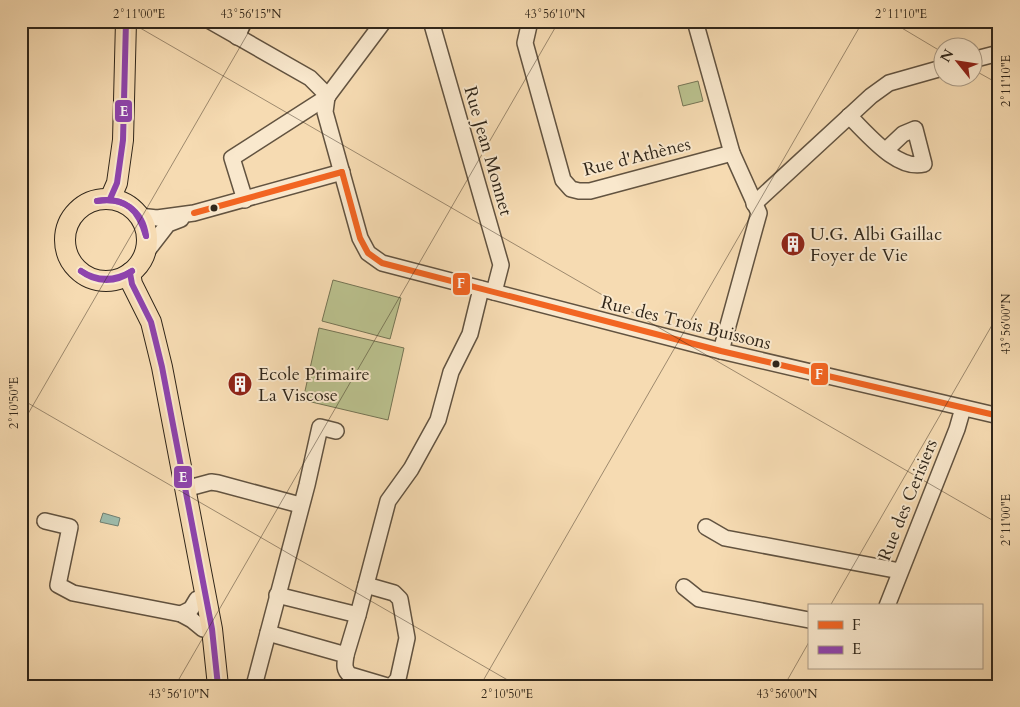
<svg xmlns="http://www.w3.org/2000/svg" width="1020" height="707" font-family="Cardo,serif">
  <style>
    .green { fill: #bac18e; stroke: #757454 }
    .water { fill: #9dbbab; stroke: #717f71 }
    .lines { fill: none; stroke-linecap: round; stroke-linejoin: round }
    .minor-casing { stroke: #625340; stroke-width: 18 }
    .major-casing { stroke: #30261a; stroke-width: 22 }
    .minor { stroke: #f9e8cd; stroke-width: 15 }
    .major { stroke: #f6dbb2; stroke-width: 20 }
    .bus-1-casing { stroke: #f9e8cd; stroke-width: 10 }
    .bus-2-casing { stroke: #f9e8cd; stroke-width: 10 }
    .bus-1 { stroke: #f26522; stroke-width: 6 }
    .bus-2 { stroke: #8e44ad; stroke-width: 6 }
    .ticks { fill: none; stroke: #30261a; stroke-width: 1; stroke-opacity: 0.45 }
    .bus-dot { fill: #30261a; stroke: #f9e8cd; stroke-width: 2 }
    .labels { text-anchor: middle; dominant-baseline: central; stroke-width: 4; stroke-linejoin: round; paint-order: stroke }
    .street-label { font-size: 18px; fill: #30261a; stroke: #f9e8cd }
    .poi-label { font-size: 18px; fill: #30261a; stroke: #f9e8cd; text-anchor: start }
    .line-badge { stroke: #f9e8cd; stroke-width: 2 }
    .badge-label { font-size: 14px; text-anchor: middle; font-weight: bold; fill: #fff }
    .neatline { fill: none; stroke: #30261a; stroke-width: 2 }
    .ticks-label { font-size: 12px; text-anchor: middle; fill: #30261a }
  </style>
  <rect width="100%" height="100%" fill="#f6dbb2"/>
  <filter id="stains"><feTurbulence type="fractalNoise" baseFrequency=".004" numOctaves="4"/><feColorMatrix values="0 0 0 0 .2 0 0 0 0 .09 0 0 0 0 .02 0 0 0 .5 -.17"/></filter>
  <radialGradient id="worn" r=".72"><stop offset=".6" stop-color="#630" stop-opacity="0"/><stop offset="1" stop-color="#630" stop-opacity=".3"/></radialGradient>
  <g class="green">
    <path d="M698 81 703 101 683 106 678 86Z"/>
    <path d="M333 280 401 298 390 339 322 321Z"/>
    <path d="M319 328 404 348 388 420 303 400Z"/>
  </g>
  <path class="water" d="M103 513 120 518 118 526 100 522Z"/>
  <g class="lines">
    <defs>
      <g id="minor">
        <path d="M210 21 310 78 328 96"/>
        <path d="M431 21 501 265 494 292"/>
        <path d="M530 21 525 43 563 180 571 189 579 191H590L732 153"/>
        <path d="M695 21 732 153 759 213 721 351"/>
        <path d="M237 37 244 21"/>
        <path d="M972 60 999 53"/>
        <path d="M327 97 325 112 360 238 368 253 382 263 721 351 999 416"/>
        <path d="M849 116C868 134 897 171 924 164L915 129 903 134 886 150"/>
        <path d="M245 200 232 158 327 97 384 21"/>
        <path d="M754 204 871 96 889 83 942 68"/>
        <path d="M139 216 157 218 194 213 342 172"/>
        <path d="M144 255 168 224 181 219"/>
        <path d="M185 489 211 482 218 483 300 505"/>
        <path d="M45 521 70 527 58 585 73 593 181 614 192 620 203 629H212"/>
        <path d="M706 527 725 538 900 571"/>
        <path d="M366 585 394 593 400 599 407 638 398 679 392 686"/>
        <path d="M684 587 699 599 809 620"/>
        <path d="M277 595 358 615 388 501 411 469 438 420 451 372 470 334 481 289"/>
        <path d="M887 606 957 429 963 408"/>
        <path d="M181 614 191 609 197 599 206 597"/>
        <path d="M268 633 346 655C345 663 343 669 350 675L387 686"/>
        <path d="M346 655 358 615"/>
        <path d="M254 686 307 485 320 427 336 431"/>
      </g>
      <g id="major">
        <path d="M110 199 117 183 123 140 126 21"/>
        <circle cx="106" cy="240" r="41"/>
        <path d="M130 273 132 284 151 322 162 367 212 629 218 686"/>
      </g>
    </defs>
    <use href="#minor" class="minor-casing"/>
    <use href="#major" class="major-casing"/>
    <use href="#minor" class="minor"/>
    <use href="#major" class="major"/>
    <defs>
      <g id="bus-1">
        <path d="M342 172 360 238 368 253 382 263 721 351 999 416"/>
        <path d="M194 213 342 172"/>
      </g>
      <g id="bus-2">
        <path d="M110 199 117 183 123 140 126 21"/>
        <path d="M97 201C121 196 143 210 146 236"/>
        <path d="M97 201C126 197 138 209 146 236"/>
        <path d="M81 271C98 282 115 281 132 271"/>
        <path d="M81 271C96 283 116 283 132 271"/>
        <path d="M130 273 132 284 151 322 162 367 212 629 218 686"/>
      </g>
    </defs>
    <use href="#bus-1" class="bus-1-casing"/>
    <use href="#bus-2" class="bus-2-casing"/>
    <use href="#bus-1" class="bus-1"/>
    <use href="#bus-2" class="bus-2"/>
  </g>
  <path class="ticks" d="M128 21 999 524M890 21 942 52M972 69 999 84M21 399 518 686M21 426 255 21M830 606 999 313M175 686 559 21M480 686 863 21M784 686 809 642"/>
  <defs>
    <symbol id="building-disc" viewBox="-11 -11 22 22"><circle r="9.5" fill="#8f2418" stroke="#f9e8cd"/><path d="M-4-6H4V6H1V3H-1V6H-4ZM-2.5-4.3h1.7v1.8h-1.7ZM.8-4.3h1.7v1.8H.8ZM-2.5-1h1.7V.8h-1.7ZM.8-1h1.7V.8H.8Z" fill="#fff"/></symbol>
  </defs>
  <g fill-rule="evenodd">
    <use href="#building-disc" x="779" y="230" width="28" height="28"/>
    <use href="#building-disc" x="226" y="370" width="28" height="28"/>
  </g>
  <g class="bus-dot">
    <circle cx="214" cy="208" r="4.5"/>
    <circle cx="776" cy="364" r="4.5"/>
  </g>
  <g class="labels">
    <g class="street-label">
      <text transform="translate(488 151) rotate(74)">Rue Jean Monnet</text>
      <text transform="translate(637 157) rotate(-14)">Rue d'Athènes</text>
      <text transform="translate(686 323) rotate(14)">Rue des Trois Buissons</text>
      <text transform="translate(908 500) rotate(-68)">Rue des Cerisiers</text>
    </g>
    <g class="poi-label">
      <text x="810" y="234">U.G. Albi Gaillac<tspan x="810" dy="21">Foyer de Vie</tspan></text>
      <text x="258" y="374">Ecole Primaire<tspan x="258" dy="21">La Viscose</tspan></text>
    </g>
  </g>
  <g class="line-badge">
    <rect x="114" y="99" width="19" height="24" rx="5" fill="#8e44ad"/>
    <rect x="452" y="272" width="19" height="24" rx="5" fill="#f26522"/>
    <rect x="810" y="362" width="19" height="24" rx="5" fill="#f26522"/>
    <rect x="173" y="465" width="20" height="24" rx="5" fill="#8e44ad"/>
  </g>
  <g class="badge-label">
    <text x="124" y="116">E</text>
    <text x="461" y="288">F</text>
    <text x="819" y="379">F</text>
    <text x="183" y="482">E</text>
  </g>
  <rect width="1020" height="707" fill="none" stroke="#f6dbb2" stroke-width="55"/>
  <rect x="808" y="604" width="175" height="65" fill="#f9e8cd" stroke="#a99a85"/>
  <rect x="818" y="621" width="25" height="8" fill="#f26522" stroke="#a99a85"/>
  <text x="852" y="630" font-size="15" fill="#30261a">F</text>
  <rect x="818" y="646" width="25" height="8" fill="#8e44ad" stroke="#a99a85"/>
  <text x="852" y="654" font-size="15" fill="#30261a">E</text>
  <g transform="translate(958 62) rotate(300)"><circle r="24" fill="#f9e8cd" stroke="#a99a85"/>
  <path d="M0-4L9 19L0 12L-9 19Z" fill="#8f2418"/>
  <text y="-8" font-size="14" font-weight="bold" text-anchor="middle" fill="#30261a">N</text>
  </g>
  <rect x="28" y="28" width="964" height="652" class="neatline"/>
  <g class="ticks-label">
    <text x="139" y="18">2°11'00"E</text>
    <text x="251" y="18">43°56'15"N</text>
    <text x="555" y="18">43°56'10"N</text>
    <text x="901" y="18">2°11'10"E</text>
    <text transform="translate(1006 81) rotate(-90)" y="4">2°11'10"E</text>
    <text transform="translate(1006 324) rotate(-90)" y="4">43°56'00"N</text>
    <text transform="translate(14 403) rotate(-90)" y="4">2°10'50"E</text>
    <text transform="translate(1006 520) rotate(-90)" y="4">2°11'00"E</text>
    <text x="179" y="698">43°56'10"N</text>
    <text x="507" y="698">2°10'50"E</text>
    <text x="787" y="698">43°56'00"N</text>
  </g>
  <rect width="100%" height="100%" filter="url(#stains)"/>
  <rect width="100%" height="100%" fill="url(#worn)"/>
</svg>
